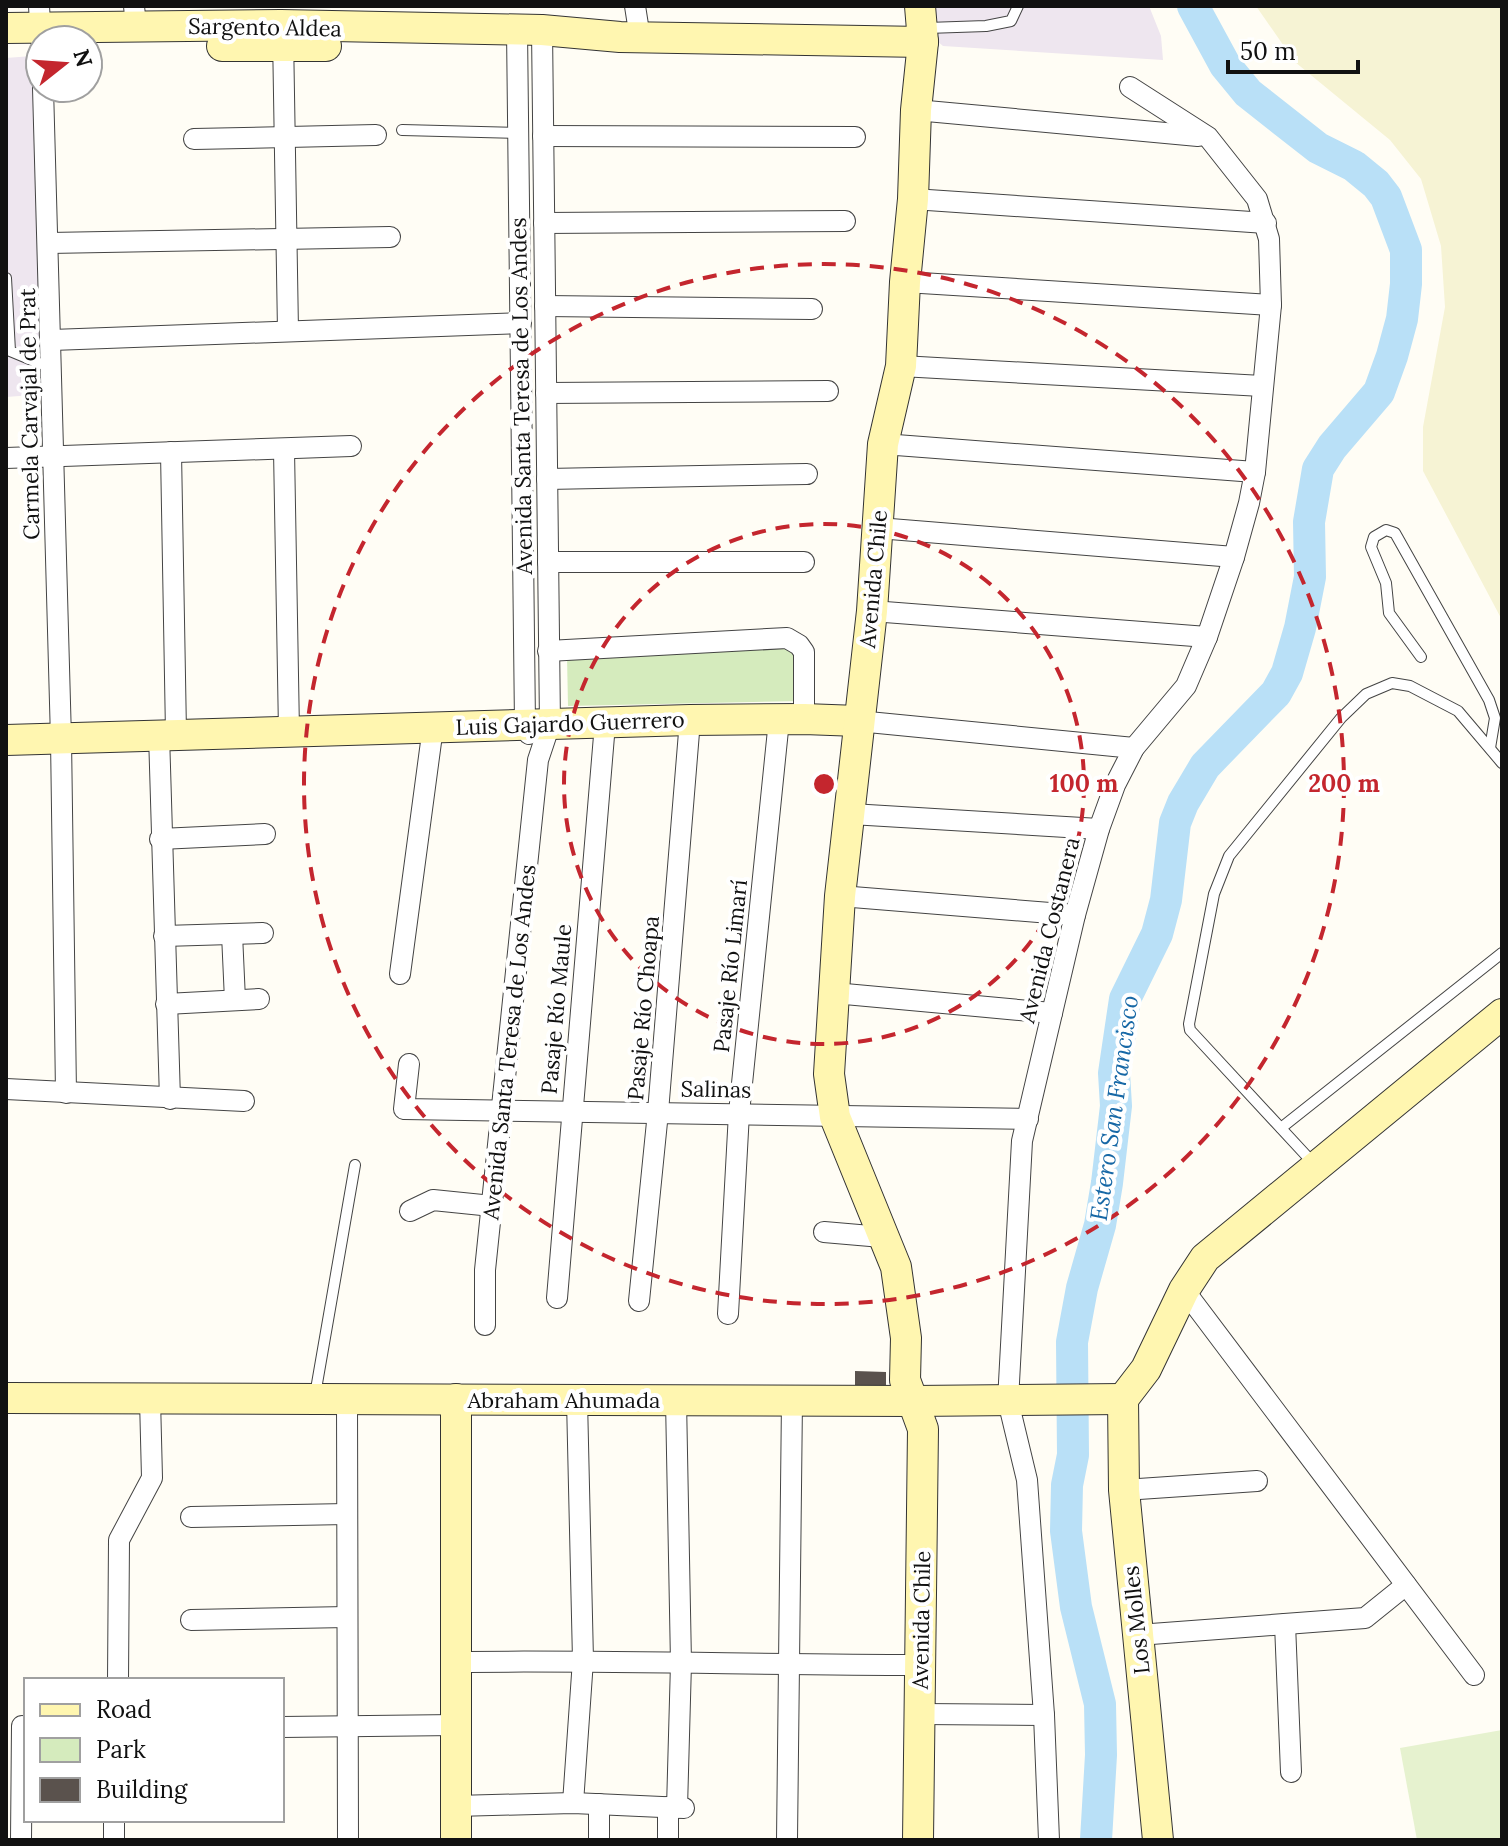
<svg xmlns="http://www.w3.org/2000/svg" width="1508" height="1846" font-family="Lora,serif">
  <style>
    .industrial { fill: #eee6ef }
    .farmland { fill: #f6f3d4 }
    .green { fill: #d5ebbd }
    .pitch { fill: #e6f2cf }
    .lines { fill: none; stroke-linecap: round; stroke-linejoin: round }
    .river { stroke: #b9e0f7; stroke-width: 32 }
    .building { fill: #5a524d }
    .lane-casing { stroke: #444; stroke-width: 12 }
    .street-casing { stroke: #444; stroke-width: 22 }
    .secondary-casing { stroke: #333; stroke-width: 32 }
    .lane { stroke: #fff; stroke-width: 10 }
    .street { stroke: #fff; stroke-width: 20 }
    .secondary { stroke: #fff6b0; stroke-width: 30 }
    .ring { fill: none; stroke: #c4262e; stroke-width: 4; stroke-dasharray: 14 10 }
    .labels { text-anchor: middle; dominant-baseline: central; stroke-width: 8; stroke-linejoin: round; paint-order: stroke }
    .street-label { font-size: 22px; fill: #111; stroke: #fff }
    .water-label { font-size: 24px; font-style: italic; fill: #1768a6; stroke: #fff }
    .centre { fill: #c4262e; stroke: #fff; stroke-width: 4 }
    .ring-label { font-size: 24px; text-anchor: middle; font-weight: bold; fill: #c4262e; stroke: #fff; stroke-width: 8; stroke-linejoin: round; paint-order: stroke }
  </style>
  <rect width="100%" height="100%" fill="#fffdf5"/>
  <g class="industrial">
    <path d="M924 6H1149L1161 36 1163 60 943 46 926 32Z"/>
    <path d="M32 56 46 394 6 397V58Z"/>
  </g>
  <path class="farmland" d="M1256 6H1502V620L1423 471V427L1445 307 1441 246 1421 179 1390 140 1295 62Z"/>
  <path class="green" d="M791 642 800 656 801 701 568 706 567 656Z"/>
  <path class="pitch" d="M1502 1730V1840H1417L1400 1748Z"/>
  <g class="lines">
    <path class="river" d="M1096 1840 1101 1755 1100 1704 1076 1607 1066 1531 1067 1485 1073 1455 1072 1342 1082 1288 1100 1225 1107 1183 1116 1106 1114 1073 1125 999 1157 934 1166 900 1175 823 1183 803 1205 766 1276 693 1287 673 1300 628 1310 577 1309 522 1318 469 1332 447 1379 392 1392 356 1402 319 1406 284V250L1386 197 1376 184 1354 166 1318 148 1248 93 1225 65 1193 6"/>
  </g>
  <path class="building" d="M855 1371 886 1372V1389L855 1388Z"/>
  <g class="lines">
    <defs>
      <g id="lane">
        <path d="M927 28 986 26 1011 21 1018 6"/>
        <path d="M402 130 517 133"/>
        <path d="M6 278 10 351 51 368"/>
        <path d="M1421 657 1389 613 1386 583 1371 547 1374 537 1386 530 1395 533 1489 700 1495 718 1490 748"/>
        <path d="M1281 1128 1502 953"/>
        <path d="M1315 1165 1190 1030 1189 1024 1214 894 1229 856 1341 718 1366 694 1392 683 1410 686 1458 711 1502 763"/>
        <path d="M315 1395 355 1165"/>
      </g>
      <g id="street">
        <path d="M39 6 41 40"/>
        <path d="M134 6 136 26"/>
        <path d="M635 6 640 38"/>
        <path d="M517 30 525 724 529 734"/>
        <path d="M283 35 288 331"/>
        <path d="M43 88 61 739 66 1093"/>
        <path d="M916 110 1198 136"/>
        <path d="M543 136 855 137"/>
        <path d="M194 139 376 135"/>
        <path d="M913 199 1266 223"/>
        <path d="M544 223 845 221"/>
        <path d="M49 243 390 237"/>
        <path d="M905 282 1271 305"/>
        <path d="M545 306 812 309"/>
        <path d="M52 340 521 323"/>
        <path d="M901 366 1262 386"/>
        <path d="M546 393 828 391"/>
        <path d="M883 444 1255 472"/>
        <path d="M284 450 289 731"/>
        <path d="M171 452 176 733"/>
        <path d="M6 458 351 446"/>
        <path d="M547 479 807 474"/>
        <path d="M878 528 1234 557"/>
        <path d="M548 562H804"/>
        <path d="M872 611 1207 637"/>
        <path d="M548 651 787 638 799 645 804 652V719"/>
        <path d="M858 721 1134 748"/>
        <path d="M159 734 170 1099"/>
        <path d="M851 814 1099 829"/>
        <path d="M160 839 265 834"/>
        <path d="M840 896 1075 915"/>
        <path d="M232 934 235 1000"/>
        <path d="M164 936 263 933"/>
        <path d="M400 974 433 727"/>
        <path d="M834 993 1052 1013"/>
        <path d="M166 1004 259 999"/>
        <path d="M409 1064 404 1109 1028 1119"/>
        <path d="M6 1089 244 1101"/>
        <path d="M410 1211 433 1200 492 1206"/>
        <path d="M824 1232 882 1237"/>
        <path d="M1184 1290 1474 1675"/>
        <path d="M557 1298 605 724"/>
        <path d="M639 1301 658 1112 690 720"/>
        <path d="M728 1314 739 1113 779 720"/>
        <path d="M485 1325V1270L538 760 550 724 542 30"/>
        <path d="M347 1399 348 1840"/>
        <path d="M676 1400 681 1663 677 1808"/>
        <path d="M1124 1490 1257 1481"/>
        <path d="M191 1517 347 1514"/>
        <path d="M191 1620 347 1617"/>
        <path d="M1285 1624 1291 1772"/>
        <path d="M1138 1635 1365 1618 1406 1585"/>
        <path d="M456 1662C610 1660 765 1665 920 1665"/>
        <path d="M118 1680 119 1540 152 1478 150 1399"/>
        <path d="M921 1714 1044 1715"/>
        <path d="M282 1727 456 1725"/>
        <path d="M573 1803 583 1660 577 1400"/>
        <path d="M456 1806 573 1803 684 1808"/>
        <path d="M668 1807V1840"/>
        <path d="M21 1840 22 1726"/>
        <path d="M114 1840V1820"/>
        <path d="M599 1840V1804"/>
        <path d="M787 1840 792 1400"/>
        <path d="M1049 1840 1044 1715 1027 1480 1008 1401 1022 1141 1075 915 1099 829 1115 785 1134 748 1186 686 1207 637 1234 557 1249 503 1255 472 1271 305 1269 239 1257 199 1208 137 1130 87"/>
      </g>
      <g id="secondary">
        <path d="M6 28 281 25 542 30 620 37 923 42"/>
        <path d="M222 46H326"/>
        <path d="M6 740 690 720 804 719 858 721"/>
        <path d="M6 1398 913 1401 1123 1399"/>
        <path d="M456 1399V1840"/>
        <path d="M1123 1399 1146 1369 1184 1290 1205 1258 1502 1014"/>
        <path d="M1123 1399 1124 1490 1158 1840"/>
        <path d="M918 1840 923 1429 905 1380 906 1338 896 1267 835 1117 829 1074 840 896 872 611 883 444 901 366 905 282 913 199 916 110 923 42 920 6"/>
      </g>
    </defs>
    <use href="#lane" class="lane-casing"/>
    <use href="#street" class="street-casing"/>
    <use href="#secondary" class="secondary-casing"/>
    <use href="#lane" class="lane"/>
    <use href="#street" class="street"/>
    <use href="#secondary" class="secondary"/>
  </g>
  <g class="ring">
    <circle cx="824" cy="784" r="260"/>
    <circle cx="824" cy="784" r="520"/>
  </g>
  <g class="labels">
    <g class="street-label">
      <text transform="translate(265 27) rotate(1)">Sargento Aldea</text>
      <text transform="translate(521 396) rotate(-91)">Avenida Santa Teresa de Los Andes</text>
      <text transform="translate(29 414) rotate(-91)">Carmela Carvajal de Prat</text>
      <text transform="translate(873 579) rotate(-85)">Avenida Chile</text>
      <text transform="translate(570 723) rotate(-2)">Luis Gajardo Guerrero</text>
      <text transform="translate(1049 930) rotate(-76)">Avenida Costanera</text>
      <text transform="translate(730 966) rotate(-84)">Pasaje Río Limarí</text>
      <text transform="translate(643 1008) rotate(-85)">Pasaje Río Choapa</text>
      <text transform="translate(556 1009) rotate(-85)">Pasaje Río Maule</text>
      <text transform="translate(509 1042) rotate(-84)">Avenida Santa Teresa de Los Andes</text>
      <text transform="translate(716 1089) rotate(1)">Salinas</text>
      <text x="564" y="1400">Abraham Ahumada</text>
      <text transform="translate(921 1620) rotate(-89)">Avenida Chile</text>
      <text transform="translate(1136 1620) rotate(-96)">Los Molles</text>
    </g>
    <g class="water-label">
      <text transform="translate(1114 1108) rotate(-82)">Estero San Francisco</text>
    </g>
  </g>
  <circle cx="824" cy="784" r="12" class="centre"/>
  <g class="ring-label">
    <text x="1084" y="792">100 m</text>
    <text x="1344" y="792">200 m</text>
  </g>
  <rect width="1508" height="1846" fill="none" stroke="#111111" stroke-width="16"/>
  <rect x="24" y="1678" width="260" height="144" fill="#ffffff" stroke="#a0a0a0" stroke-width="2"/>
  <rect x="40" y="1704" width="40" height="12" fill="#fff6b0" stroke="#a0a0a0" stroke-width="2"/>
  <text x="96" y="1718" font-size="24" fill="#111111">Road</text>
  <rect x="40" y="1738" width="40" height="24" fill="#d5ebbd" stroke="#a0a0a0" stroke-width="2"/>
  <text x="96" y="1758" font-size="24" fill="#111111">Park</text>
  <rect x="40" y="1778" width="40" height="24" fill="#5a524d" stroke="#a0a0a0" stroke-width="2"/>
  <text x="96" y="1798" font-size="24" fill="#111111">Building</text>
  <g transform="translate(64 64) rotate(73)"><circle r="38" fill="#ffffff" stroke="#a0a0a0" stroke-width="2"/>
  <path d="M0-6L14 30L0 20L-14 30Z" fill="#c4262e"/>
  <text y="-12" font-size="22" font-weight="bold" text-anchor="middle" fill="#111111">N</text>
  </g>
  <path d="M1228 60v12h130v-12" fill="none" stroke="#111111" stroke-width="4"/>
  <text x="1240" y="60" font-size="24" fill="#111111" stroke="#ffffff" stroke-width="6" paint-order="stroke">50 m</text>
</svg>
